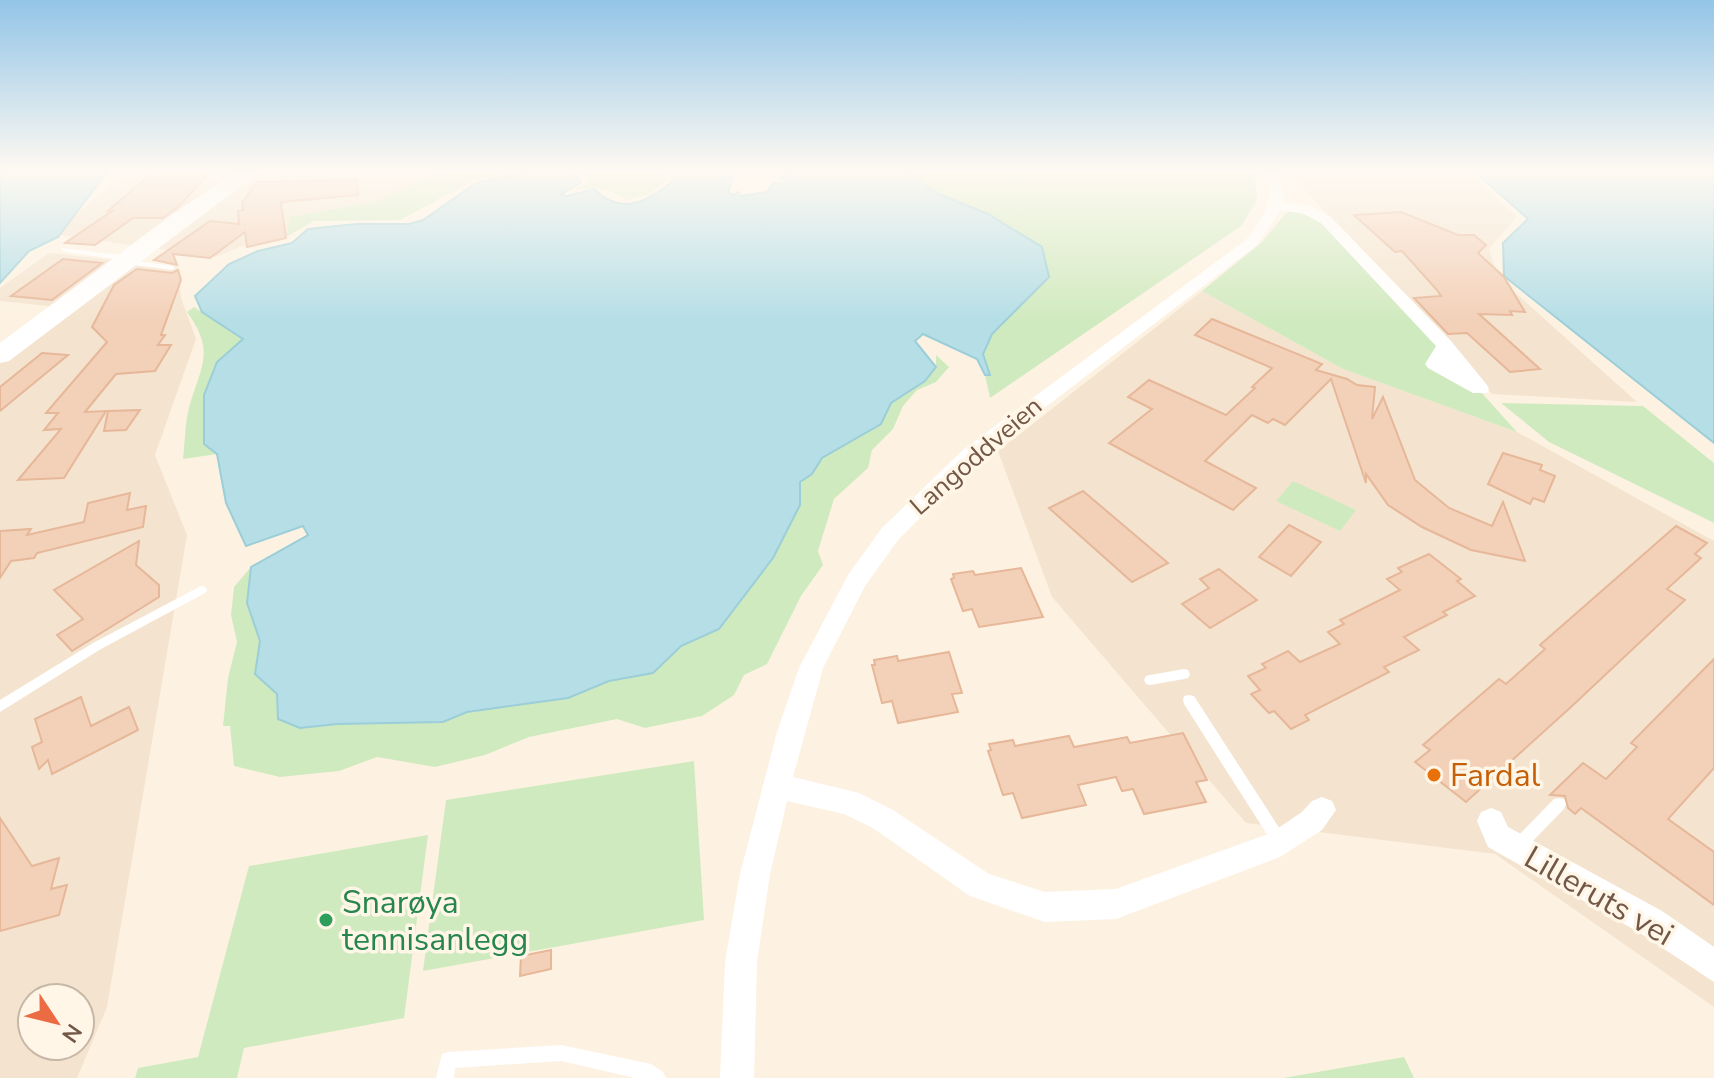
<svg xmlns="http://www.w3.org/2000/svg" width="1714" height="1078" font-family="'Nunito Sans',sans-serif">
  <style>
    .residential { fill: #f4e4cf; fill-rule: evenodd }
    .green { fill: #d0eabf }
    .water { fill: #b5dee6; stroke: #9bced8; stroke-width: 2 }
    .building { fill: #f3d0b8; stroke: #e6b798; stroke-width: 2 }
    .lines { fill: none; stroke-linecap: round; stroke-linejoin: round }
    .lane { fill: #fff; fill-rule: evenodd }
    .street { fill: #fff; fill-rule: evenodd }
    .secondary { fill: #fff; fill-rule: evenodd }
    .food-dot { fill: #e8710a; stroke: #fff6e7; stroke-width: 3 }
    .leisure-dot { fill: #2e9e5b; stroke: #fff6e7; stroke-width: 3 }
    .labels { text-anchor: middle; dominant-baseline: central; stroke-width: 7; stroke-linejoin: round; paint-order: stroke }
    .street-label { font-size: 26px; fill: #745847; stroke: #fff6e7 }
    .near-food-label { font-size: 32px; fill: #c56008; stroke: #fff6e7; text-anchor: start }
    .near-street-label { font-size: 32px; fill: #745847; stroke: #fff6e7 }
    .near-leisure-label { font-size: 32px; fill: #27864d; stroke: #fff6e7; text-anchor: start }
  </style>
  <rect width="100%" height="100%" fill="#fdf2e1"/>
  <g class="residential">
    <path d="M127 171H442L377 201 291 217 286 237 242 246 216 257 54 234Z"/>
    <path d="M1288 171H1466L1517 217 1489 249 1498 277 1637 402 1492 394Z"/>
    <path d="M49 253 178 267 181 298 196 339 155 455 187 535 107 1007 77 1078H0V360L68 308 0 301V288ZM32 998H80V1046H32Z"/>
    <path d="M1202 291 1343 369 1517 432 1714 541V1007L1495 854 1246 823 1052 597 998 451Z"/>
  </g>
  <g class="green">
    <path d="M442 171H520L473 181 400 220 314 221 286 237 290 217 377 201Z"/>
    <path d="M575 171H664L666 181 650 194 627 200C606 188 595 184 572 192L588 181 585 175Z"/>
    <path d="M905 171H1254L1257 200 1241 226 990 398 985 375H990L983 354 992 334 1003 325 988 214 939 194Z"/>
    <path d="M1302 211 1326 220 1517 432 1343 369 1202 291 1261 243 1287 212Z"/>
    <path d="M194 307 244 339 217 362 204 444 217 454 183 459C185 442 185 424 189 408 201 366 216 352 187 312Z"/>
    <path d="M936 355 949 367 936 382 917 390 903 406 893 429 872 450 868 468 834 499 818 551 823 565 801 596 767 664 744 675 734 695 702 716 645 728 617 719 529 737 485 755 435 767 377 757 339 771 280 777 234 766 230 726H223L228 678 237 642 231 615 234 587 251 567 247 603 260 641 255 674 277 694 300 728 337 724 443 722 467 712 568 698 609 681 653 673 681 646 719 628 773 558 800 505V482L812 474 822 458 881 424 891 403 925 381 936 367Z"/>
    <path d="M1501 403 1643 406 1714 463V523L1549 442Z"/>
    <path d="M1293 481 1356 510 1340 531 1276 501Z"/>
    <path d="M694 761 704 920 423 971 446 800Z"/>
    <path d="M428 835 404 1018 244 1048 237 1078H135L138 1068 198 1057 249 866Z"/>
    <path d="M1404 1057 1414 1078H1283Z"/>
  </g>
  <g class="water">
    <path d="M0 171H108L58 237 29 251 0 283Z"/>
    <path d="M532 171H566L579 178 580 183 560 195 567 196 594 189C621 216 647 202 673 181L670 171H734L728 193 734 195 738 192 741 196 767 192 773 183 783 184 785 179H780L787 171H905L939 194 988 214 1042 247 1049 277 992 334 983 354 990 375H985L977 359 923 334 915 341 936 367 925 381 891 403 881 424 822 458 812 474 800 482V505L773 558 719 629 681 646 653 673 609 681 568 698 467 712 443 722 337 724 300 728 278 719 277 694 255 674 260 641 247 603 251 567 308 535 303 526 246 546 226 503 217 454 204 444V395L217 362 243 339 202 312 195 296 229 264 258 251 292 243 308 229 357 224H409L423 220 476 183Z"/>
    <path d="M1474 171H1714V443L1504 276 1503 243 1528 219Z"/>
  </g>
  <g class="building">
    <path d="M154 171H211L178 207 163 218H133L95 245 65 243 112 211H108Z"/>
    <path d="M357 180 358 195 280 202H284L281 204 286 238 247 247 245 232 210 258 173 254 177 265 154 260 210 221 239 224 238 211 243 210 242 203 257 182Z"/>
    <path d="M1401 212 1458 235H1474L1486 245 1478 253 1504 277 1525 312 1510 311 1512 315 1479 314 1540 369 1510 372 1467 333 1448 334 1414 298 1441 296 1437 290 1402 251 1395 252 1354 215Z"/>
    <path d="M63 259 102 263 52 300 11 296Z"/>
    <path d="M137 269 172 273 178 270 181 280 161 335H165L158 345H171L155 371 116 374 85 412 106 411 64 478 18 480 61 429 44 430 58 413H46L107 342 92 327 114 285Z"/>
    <path d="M1212 319 1322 364 1316 370 1347 379 1357 385 1375 387 1372 419 1383 397 1415 480 1449 508 1492 526 1503 502 1525 561 1471 550 1422 527 1388 505 1366 474V483L1331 379 1285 425 1273 419 1268 423 1252 415 1205 461 1256 488 1233 510 1109 443 1152 409 1128 397 1149 380 1226 415 1255 388 1252 387 1272 368 1195 335Z"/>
    <path d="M42 353 68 355 0 411V387Z"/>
    <path d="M140 410 126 430 104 431 108 411Z"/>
    <path d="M1503 453 1542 465 1540 470 1555 476 1544 502 1533 498 1530 504 1488 484Z"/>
    <path d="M1083 491 1168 563 1132 582 1049 508Z"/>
    <path d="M130 493 127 510 146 506 143 527 37 553 34 558 11 561 0 578V531L31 529 27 535 84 522 88 503Z"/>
    <path d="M1289 525 1321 542 1291 576 1259 557Z"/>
    <path d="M1676 526 1707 543 1695 554 1701 558 1667 589 1685 600 1571 707 1466 802 1415 762 1430 750 1423 745 1499 679 1506 684 1545 649 1540 645Z"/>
    <path d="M139 541 136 565 159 585V597L72 651 57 635 83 619 54 590Z"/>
    <path d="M1429 554 1461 579 1457 581 1475 596 1443 612 1447 615 1404 637 1419 650 1384 667 1389 672 1305 715 1309 720 1291 729 1274 711 1269 713 1251 694 1260 690 1248 676 1266 668 1262 664 1288 651 1300 662 1340 644 1328 632 1344 624 1340 620 1400 590 1387 579 1402 572 1398 568Z"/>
    <path d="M1021 568 1043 617 979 627 972 609 963 611 951 579 954 578 953 574 973 571 975 575Z"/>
    <path d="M1219 569 1257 600 1210 628 1182 604 1209 588 1200 579Z"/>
    <path d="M949 652 962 693 952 694 958 712 898 723 892 701 882 703 872 665H875L874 660 897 656 898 661Z"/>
    <path d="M1714 659V768L1668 819 1714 852V905L1581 808 1575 814 1568 808 1565 796 1550 795 1583 763 1606 779 1637 747 1631 743Z"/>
    <path d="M81 697 91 726 129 707 138 730 52 774 48 760 39 769 32 747 42 742 35 719Z"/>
    <path d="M1183 733 1207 780 1196 782 1206 802 1144 814 1133 789 1122 791 1116 777 1078 785 1086 805 1022 818 1013 793 1003 795 988 751 991 750 989 744 1013 740 1015 746 1069 736 1074 747 1127 737 1130 743Z"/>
    <path d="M0 818 32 866 59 858 51 889 67 885 59 915 0 931Z"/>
    <path d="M551 950V969L520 976 521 956Z"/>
  </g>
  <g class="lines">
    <g class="lane">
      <path d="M220 171H229L214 179 209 178Z"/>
      <path d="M62 248 129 256 133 258 130 260 172 266 176 268 172 270 125 264 121 262 124 260 65 252 61 250Z"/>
      <path d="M201 586 205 587 207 590 205 593 101 649 0 712V700L93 643Z"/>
      <path d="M1184 669 1188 670 1190 674 1188 678 1184 679 1150 685 1146 684 1144 680 1146 676 1150 675Z"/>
      <path d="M1189 695 1194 696 1285 837 1287 842 1285 847 1280 849 1275 847 1184 704 1183 700 1184 696Z"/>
      <path d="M1559 798 1564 799 1566 804 1564 809 1522 852 1517 854 1512 852 1510 847 1512 842 1554 799Z"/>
      <path d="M561 1045 651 1064 663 1072 666 1078H635L561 1061 455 1068 454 1078H436L442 1054 448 1052Z"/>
    </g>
    <g class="street">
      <path d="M1267 171H1281L1284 202 1313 207 1331 217 1451 341 1487 385 1489 389 1487 393H1473L1428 368 1425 364 1436 346 1321 223 1304 214 1281 210 1257 245 978 459 898 540 865 586 823 668 793 777 859 793 893 810 989 874 1045 892 1116 889 1271 833 1302 812 1312 801 1322 797 1332 801 1336 810 1322 830 1280 857 1116 919 1045 922 970 896 873 828 844 814 787 801 770 874 757 962 754 1078H720L725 962 740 874 777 732 799 668 848 575 882 528 964 449 1247 239C1264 217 1275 199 1267 171Z"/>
      <path d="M1491 808 1501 812 1508 827 1662 911 1714 947V982L1640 933 1488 847 1477 821 1481 812Z"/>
    </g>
    <path class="secondary" d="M237 171H261L9 361 0 363V343L170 216Z"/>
  </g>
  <linearGradient id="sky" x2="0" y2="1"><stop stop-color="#93c5e7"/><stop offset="0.53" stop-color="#fef9f2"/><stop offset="1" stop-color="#fef9f2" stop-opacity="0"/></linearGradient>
  <rect width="1714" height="322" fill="url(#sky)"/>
  <circle class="food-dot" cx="1434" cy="775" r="8"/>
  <circle class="leisure-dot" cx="326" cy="920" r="8"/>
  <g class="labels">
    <g class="street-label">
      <text transform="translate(976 456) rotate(-41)">Langoddveien</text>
    </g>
    <g class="near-food-label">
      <text x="1450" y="775">Fardal</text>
    </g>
    <g class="near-street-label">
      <text transform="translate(1599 896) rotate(30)">Lilleruts vei</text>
    </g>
    <g class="near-leisure-label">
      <text x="342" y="902">Snarøya<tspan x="342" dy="37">tennisanlegg</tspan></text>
    </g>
  </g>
  <g transform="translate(56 1022) rotate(125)"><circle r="38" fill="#fff6e7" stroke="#c7b7a7" stroke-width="2"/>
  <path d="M0-6L14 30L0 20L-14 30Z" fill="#eb6b42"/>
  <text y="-12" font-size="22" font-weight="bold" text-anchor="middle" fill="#745847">N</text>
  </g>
</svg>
